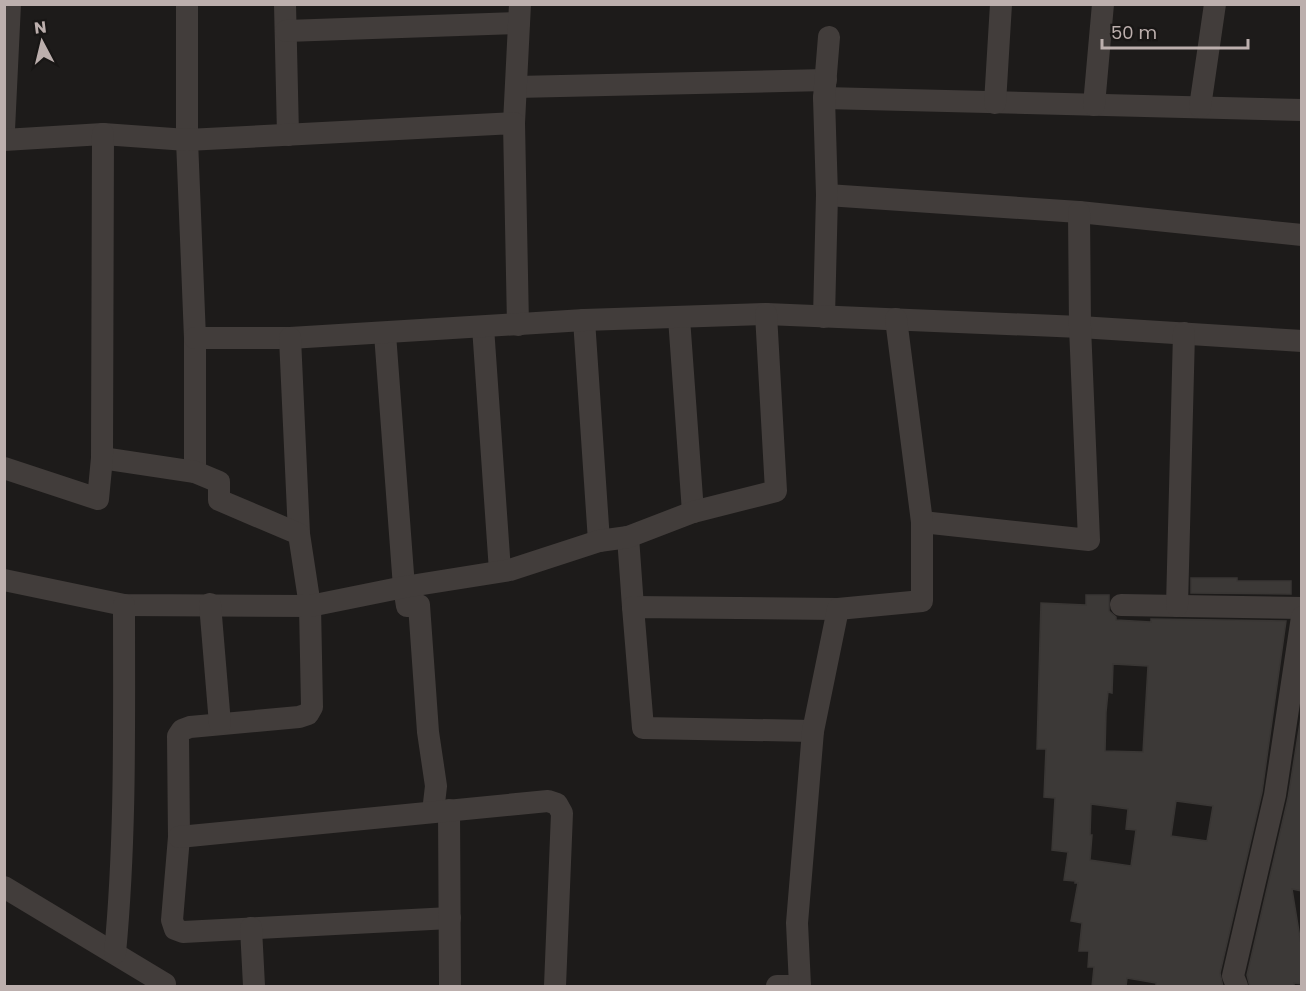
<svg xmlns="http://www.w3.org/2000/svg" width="1306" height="991" font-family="Poppins,sans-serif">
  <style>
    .building { fill: #3c3937; stroke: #393634; stroke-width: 1.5; fill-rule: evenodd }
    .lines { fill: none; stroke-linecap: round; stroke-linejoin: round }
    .street { stroke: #423d3b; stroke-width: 22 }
  </style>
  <rect width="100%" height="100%" fill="#1d1b1a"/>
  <g class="building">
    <path d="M1191 578H1237V581H1291V594L1191 593Z"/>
    <path d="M1086 595H1109V611L1116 617V620L1151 622V619L1286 621 1262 792 1220 973 1223 987H1156V983L1127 978 1126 987H1092L1094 967H1088L1089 951H1079L1082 923 1071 921 1078 883H1075V881L1064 880 1068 852 1052 850 1055 798 1044 797 1046 749H1037L1041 603 1086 605ZM1113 664 1148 666 1143 752 1105 751 1106 712 1108 692 1112 693ZM1176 801 1213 806 1207 841 1171 836ZM1091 804 1128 809 1126 829 1136 830 1131 866 1090 860 1092 835H1090Z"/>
    <path d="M1302 710V891L1292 889 1302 950V984L1294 983V987H1250L1247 975 1288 798Z"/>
  </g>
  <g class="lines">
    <g class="street">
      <path d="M187 4V140L195 338V472"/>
      <path d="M285 4 288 135"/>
      <path d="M286 31 519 23"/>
      <path d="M516 87 826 80"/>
      <path d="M824 98 1302 110"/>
      <path d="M995 103 1001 4"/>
      <path d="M1094 105 1103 4"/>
      <path d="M1200 107 1215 4"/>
      <path d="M514 123 520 4"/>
      <path d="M4 130 10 4"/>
      <path d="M4 140 103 134 187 140 514 123 518 325"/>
      <path d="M827 195 1079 212 1302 235"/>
      <path d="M824 317 827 195 824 98 829 37"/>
      <path d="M679 318 693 512"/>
      <path d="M584 320 599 541"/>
      <path d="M483 327 500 571"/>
      <path d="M385 334 404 587 407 606 419 605 428 732 436 786 433 812"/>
      <path d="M195 338H290L584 320 766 314 1080 327 1302 341"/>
      <path d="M290 338 299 534"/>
      <path d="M102 458 195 472 219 482V500L299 534 310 606 312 707 308 714 299 717 190 727 182 730 178 736 179 837 172 920 175 929 183 932 450 918"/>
      <path d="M4 468 98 499 102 458 103 134"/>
      <path d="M922 522 1089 540 1080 327 1079 212"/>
      <path d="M628 537 633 607"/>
      <path d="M4 580 124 605 310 606 404 587 510 570 599 541 628 537 693 512 776 491 766 314"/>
      <path d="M210 604 220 724"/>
      <path d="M1121 605 1302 608"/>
      <path d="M1177 606 1184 333"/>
      <path d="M813 731 643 728 633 607 838 609"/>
      <path d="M449 810 450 986"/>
      <path d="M179 837 548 801 557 804 562 813 555 986"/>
      <path d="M4 887 165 984"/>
      <path d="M251 928 254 986"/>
      <path d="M115 953C126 837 124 721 124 605"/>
      <path d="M777 986H800"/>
      <path d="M800 986 797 923 813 731 838 609 922 601V522L896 319"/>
      <path d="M1237 986 1233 976 1275 795 1302 617"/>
    </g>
  </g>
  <rect width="1306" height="991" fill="none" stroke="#bcafad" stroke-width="12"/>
  <g transform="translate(42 42) rotate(353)" stroke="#181615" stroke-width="4.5" paint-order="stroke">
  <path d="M0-4.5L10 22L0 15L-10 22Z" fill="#bcafad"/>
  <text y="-9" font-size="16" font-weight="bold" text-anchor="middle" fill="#bcafad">N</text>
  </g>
  <path d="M1102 39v9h146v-9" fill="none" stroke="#bcafad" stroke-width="3"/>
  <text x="1111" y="39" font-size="18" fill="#bcafad" stroke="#181615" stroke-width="4.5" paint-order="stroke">50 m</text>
</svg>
